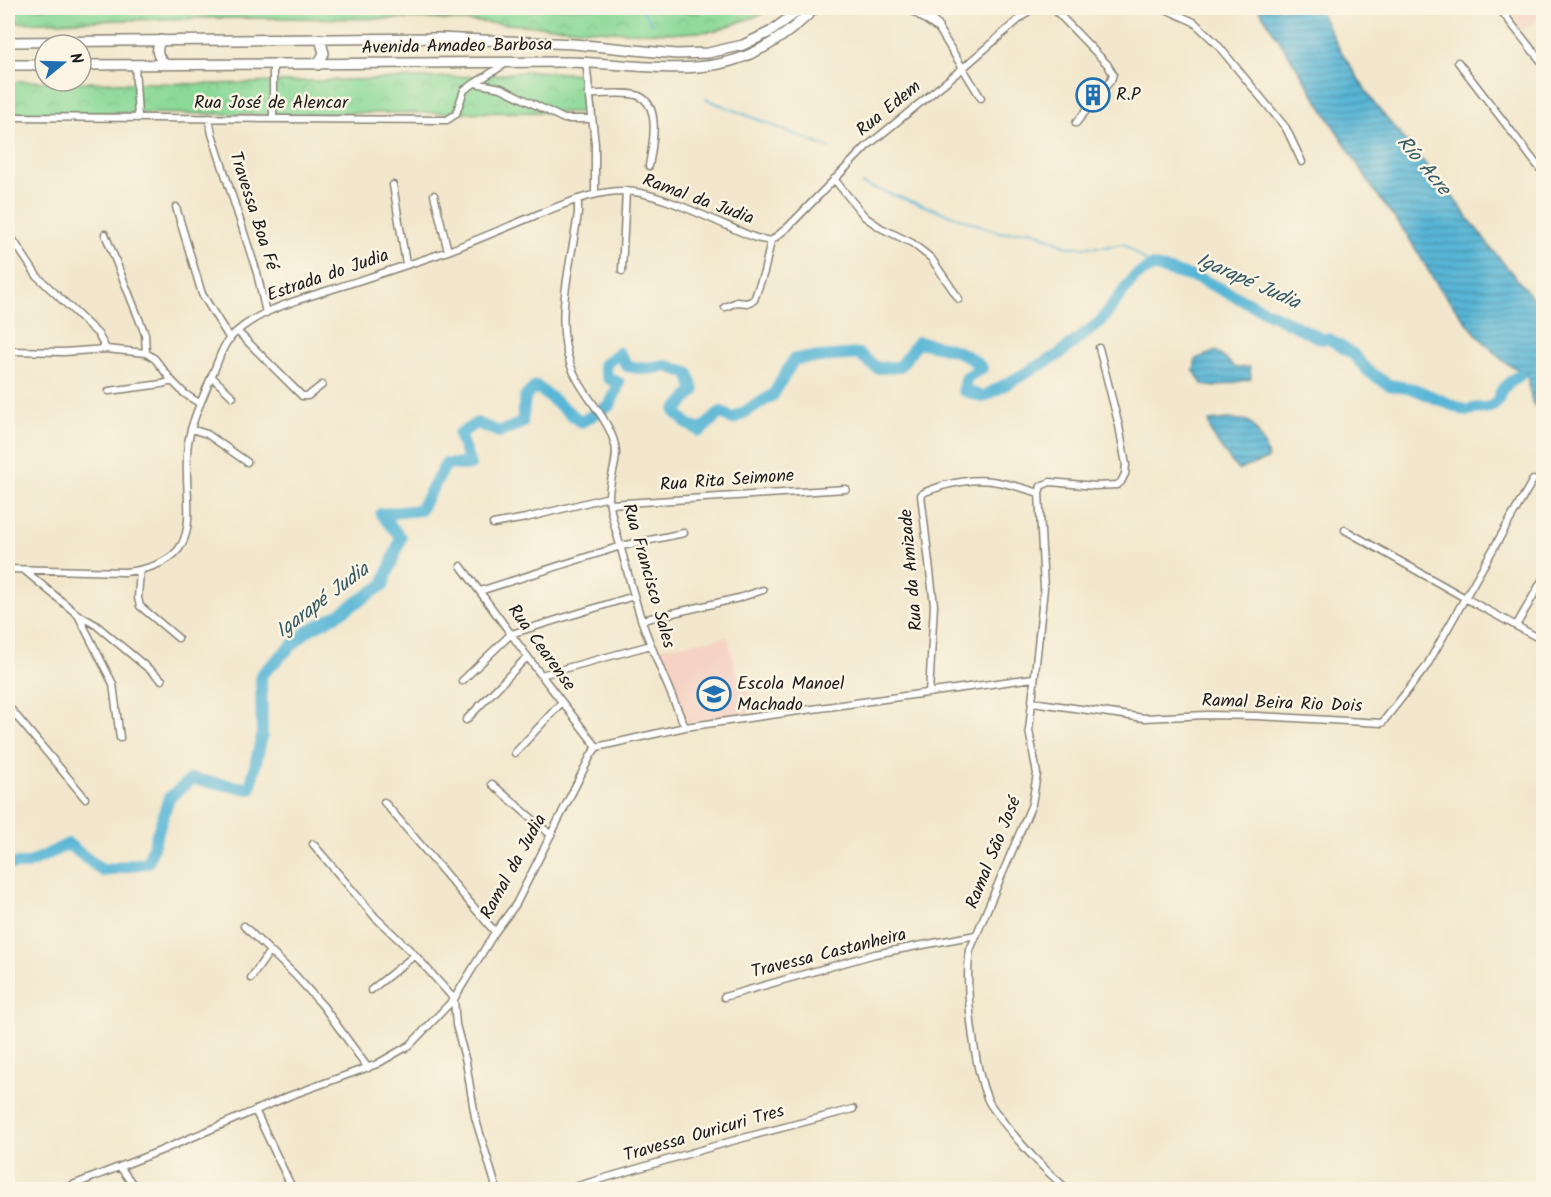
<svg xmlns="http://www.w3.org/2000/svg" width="1551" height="1197" font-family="Kalam,sans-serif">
<defs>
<pattern id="park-crowns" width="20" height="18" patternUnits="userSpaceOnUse" patternTransform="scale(1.5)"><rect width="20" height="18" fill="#8bd997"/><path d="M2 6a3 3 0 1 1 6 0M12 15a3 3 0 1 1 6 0" fill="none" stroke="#77ba82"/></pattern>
<pattern id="water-rules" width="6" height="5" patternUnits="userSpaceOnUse" patternTransform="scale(1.5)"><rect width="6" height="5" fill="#58b6d6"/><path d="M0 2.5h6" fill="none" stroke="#4893ad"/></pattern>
</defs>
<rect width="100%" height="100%" fill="#fcf5e5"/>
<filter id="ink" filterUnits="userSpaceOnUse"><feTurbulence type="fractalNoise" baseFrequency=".0167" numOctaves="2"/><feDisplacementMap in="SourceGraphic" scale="12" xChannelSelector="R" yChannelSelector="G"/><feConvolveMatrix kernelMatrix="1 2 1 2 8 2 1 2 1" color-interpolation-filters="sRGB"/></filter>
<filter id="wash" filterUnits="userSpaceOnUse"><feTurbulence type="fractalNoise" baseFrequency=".008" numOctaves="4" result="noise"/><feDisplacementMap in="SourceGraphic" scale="24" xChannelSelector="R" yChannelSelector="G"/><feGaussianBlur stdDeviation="1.35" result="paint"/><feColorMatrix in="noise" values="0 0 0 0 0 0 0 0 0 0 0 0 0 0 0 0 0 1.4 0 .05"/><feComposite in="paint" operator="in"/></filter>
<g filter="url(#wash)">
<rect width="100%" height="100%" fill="#f2e7cc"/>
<path fill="#f5d2c3" d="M1508,8H1543V14L1522,30Z
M728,637L737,675L750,676L756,712L686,723L660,648Z"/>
<path fill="url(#park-crowns)" stroke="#547a5a" stroke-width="1.5" d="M8,8H621L697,13L706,8H771L760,15L714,31L681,33L628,32L431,19L211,18L8,23Z
M529,71L582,74L587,112L365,113L288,115L126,113L8,114V81L212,84L485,76Z"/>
<path fill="url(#water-rules)" stroke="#3a6979" stroke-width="1.5" d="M1258,8H1318L1339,48L1373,102L1452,196L1490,247L1543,310V415L1532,402L1527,374L1504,362L1478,336L1439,288L1407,235L1371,186L1305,80Z
M1216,351L1236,368L1250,367L1251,379L1214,387L1202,384L1194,370L1196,359Z
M1228,419C1233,420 1242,419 1248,421C1256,425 1267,450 1268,459L1238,470C1230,459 1207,434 1209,421Z"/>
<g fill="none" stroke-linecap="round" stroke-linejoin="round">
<path stroke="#58b6d6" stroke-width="2" d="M640,8L652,23
M706,99L829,148
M862,184L1002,233L1031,230L1069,247H1104L1124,244L1152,266"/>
<path stroke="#58b6d6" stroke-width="12" d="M8,864H28L68,844L103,871L148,862L169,798L192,779L250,789L262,735L261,675L307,631L339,614L383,585L401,538L381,514L420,510L446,464L470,465L459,434L477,423L499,432L522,423L525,397L536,386L581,422L610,405L619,383L608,378L604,365L619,353L627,366L646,369L667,366L688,373L694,391L675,411L686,423L700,431L721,412L733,419L773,395L794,359L859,354L877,368L899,367L918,342C943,347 963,349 982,368L967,377L963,390L983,397L1058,355L1101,321L1134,277L1152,266L1200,279L1322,339H1329L1353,354L1369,372L1389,385L1414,389L1466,411C1475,406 1485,411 1494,405C1499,401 1499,396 1501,392C1504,385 1514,379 1520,375"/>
</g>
</g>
<g filter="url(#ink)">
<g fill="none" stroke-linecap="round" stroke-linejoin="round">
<defs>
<path id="street" d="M924,8L937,26L981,98
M1053,8L1107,64L1113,74L1111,80L1076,123
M1163,8L1194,22L1216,43L1286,128L1302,162
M1499,8L1544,65
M586,61L595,144V194
M1458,62L1544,174
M135,64L138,117
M475,83L501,88L564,119H592
M588,94C602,95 627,91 639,96C662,106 652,148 649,166
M8,117L447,120L456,114L464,90L505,64
M209,118L212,134L257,273L266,313
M273,118V65
M834,179L865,217L881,228L912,243L931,258L959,299
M393,185L406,264
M434,195L448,251
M578,199V213C572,261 553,318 571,366C581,394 608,416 615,445C619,462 608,481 609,499C611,518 618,537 623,556C629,578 635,600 642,622C655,657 670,692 685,727
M176,207L202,294L230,339
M8,232L37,276L98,334L106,349
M105,234L145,334L146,353
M771,241L788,227L866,147L963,68L1032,8
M622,271L626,191
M725,307L737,302L747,303L754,300L764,272L771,241
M238,332L302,396H308L322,385
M8,351L64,352L106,349L146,353L155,359L172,381L185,394L199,403
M212,377L233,397
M109,391L162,384L172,381
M191,429L207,434L247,462
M1039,493L1044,588L1029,730L1037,774L1032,804L970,950C964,984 974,1069 988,1100C992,1109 999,1115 1004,1123C1025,1149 1042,1168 1068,1190
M1039,493L1041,486L1050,482L1095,486L1117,485L1121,482L1125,474L1126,465L1119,426L1099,348
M610,504L846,489
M493,524L526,518L609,497
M1345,530L1465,598L1533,480
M461,566L541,675L597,747
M8,569L125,572C215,562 180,505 188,443C192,419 203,398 212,375C218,363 221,348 230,338C239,328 255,318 267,312C289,302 313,295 336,288C373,276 411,264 448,251C479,239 510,226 541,213C568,203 594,191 624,191C658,191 722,225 756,238L771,241
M24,570L77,614L96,625L162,680
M140,570L138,598L140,606L178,638
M480,591L621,546L684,533
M78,615L113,684L120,738
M642,620L739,598L763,590
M1516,626L1544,577
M541,675L651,645
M462,681L511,634L634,596
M929,693L934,605L921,495C926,490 935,489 942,486C983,475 1000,481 1039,493
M1032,702L1144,718L1207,715L1257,716L1382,723L1426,667L1465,598L1544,641
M8,706L85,798
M466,720L527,657
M515,753L562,702
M492,784L551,835
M384,802L495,932
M313,844L375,917L415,955L454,999L456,1025L466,1062L475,1117L497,1190
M244,926L295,975L323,1006L368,1068
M251,978L270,951
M371,990L415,955
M724,997L875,954L976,935
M255,1110L293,1190
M120,1167L137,1190
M60,1190L160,1151L289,1096L377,1064L410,1045L454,999L495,932L516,904L591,755L597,747L685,727L1033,678
M564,1190L732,1141L853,1109"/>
<path id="primary" d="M911,8L937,26
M161,40C155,51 157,56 165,64
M8,42L438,38L574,44L676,54L708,53L743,45L770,32L802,8
M8,65H45
M81,65C241,64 401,64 561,62C614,61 666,74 719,64C756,57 789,34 815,8
M318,65L324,53L320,39"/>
</defs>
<use href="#street" stroke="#878274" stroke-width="9"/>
<use href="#primary" stroke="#878274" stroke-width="12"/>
<use href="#street" stroke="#fff" stroke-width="6"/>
<use href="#primary" stroke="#fff" stroke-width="9"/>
</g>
</g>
<defs>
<symbol id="building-ring" viewBox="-11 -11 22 22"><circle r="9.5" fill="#fcf5e5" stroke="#1f6fb2" stroke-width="1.5"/><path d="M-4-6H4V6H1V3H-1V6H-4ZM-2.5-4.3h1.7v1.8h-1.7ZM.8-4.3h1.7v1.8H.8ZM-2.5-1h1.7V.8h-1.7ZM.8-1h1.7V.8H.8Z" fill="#1f6fb2"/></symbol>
<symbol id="school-ring" viewBox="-11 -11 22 22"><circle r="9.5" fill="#fcf5e5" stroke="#1f6fb2" stroke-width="1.5"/><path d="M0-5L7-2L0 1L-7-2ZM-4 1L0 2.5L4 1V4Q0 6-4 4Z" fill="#1f6fb2"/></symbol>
</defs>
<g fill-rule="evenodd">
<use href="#building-ring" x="1074" y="76" width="38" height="38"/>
<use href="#school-ring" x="695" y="675" width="38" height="38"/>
</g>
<g text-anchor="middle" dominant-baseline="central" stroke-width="5" stroke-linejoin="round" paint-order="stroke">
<g font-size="18" fill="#1c1c1c" stroke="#fcf5e5">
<text transform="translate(457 47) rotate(-1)">Avenida Amadeo Barbosa</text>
<text x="271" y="103">Rua José de Alencar</text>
<text transform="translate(889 109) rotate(-39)">Rua Edem</text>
<text transform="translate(698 200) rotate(20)">Ramal da Judia</text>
<text transform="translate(253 211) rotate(72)">Travessa Boa Fé</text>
<text transform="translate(328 276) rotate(-19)">Estrada do Judia</text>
<text transform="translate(727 481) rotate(-4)">Rua Rita Seimone</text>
<text transform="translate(912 570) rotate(-95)">Rua da Amizade</text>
<text transform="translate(648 576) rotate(74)">Rua Francisco Sales</text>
<text transform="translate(541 648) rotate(54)">Rua Cearense</text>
<text transform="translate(1282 704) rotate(2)">Ramal Beira Rio Dois</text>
<text transform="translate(994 853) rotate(-68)">Ramal São José</text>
<text transform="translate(514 867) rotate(-61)">Ramal da Judia</text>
<text transform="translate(829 954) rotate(-14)">Travessa Castanheira</text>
<text transform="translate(704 1134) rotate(-16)">Travessa Ouricuri Tres</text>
</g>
<g font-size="18" fill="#1c1c1c" stroke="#fcf5e5" text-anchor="start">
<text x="1116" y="95">R.P</text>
<text x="737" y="684">Escola Manoel<tspan x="737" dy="21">Machado</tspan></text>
</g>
<g font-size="20" font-style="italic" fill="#345a66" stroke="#fcf5e5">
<text transform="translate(1423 166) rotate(50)">Río Acre</text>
<text transform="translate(1248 282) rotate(24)">Igarapé Judia</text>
<text transform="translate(323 601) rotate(-37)">Igarapé Judia</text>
</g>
</g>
<rect width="1551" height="1197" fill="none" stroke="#fcf5e5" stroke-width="30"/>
<g transform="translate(63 63) rotate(71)"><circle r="28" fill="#fcf5e5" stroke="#a29e95" stroke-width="1.5"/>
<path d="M0-4.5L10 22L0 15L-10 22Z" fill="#1f6fb2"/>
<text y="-9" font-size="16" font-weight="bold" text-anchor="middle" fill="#1c1c1c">N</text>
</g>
</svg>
